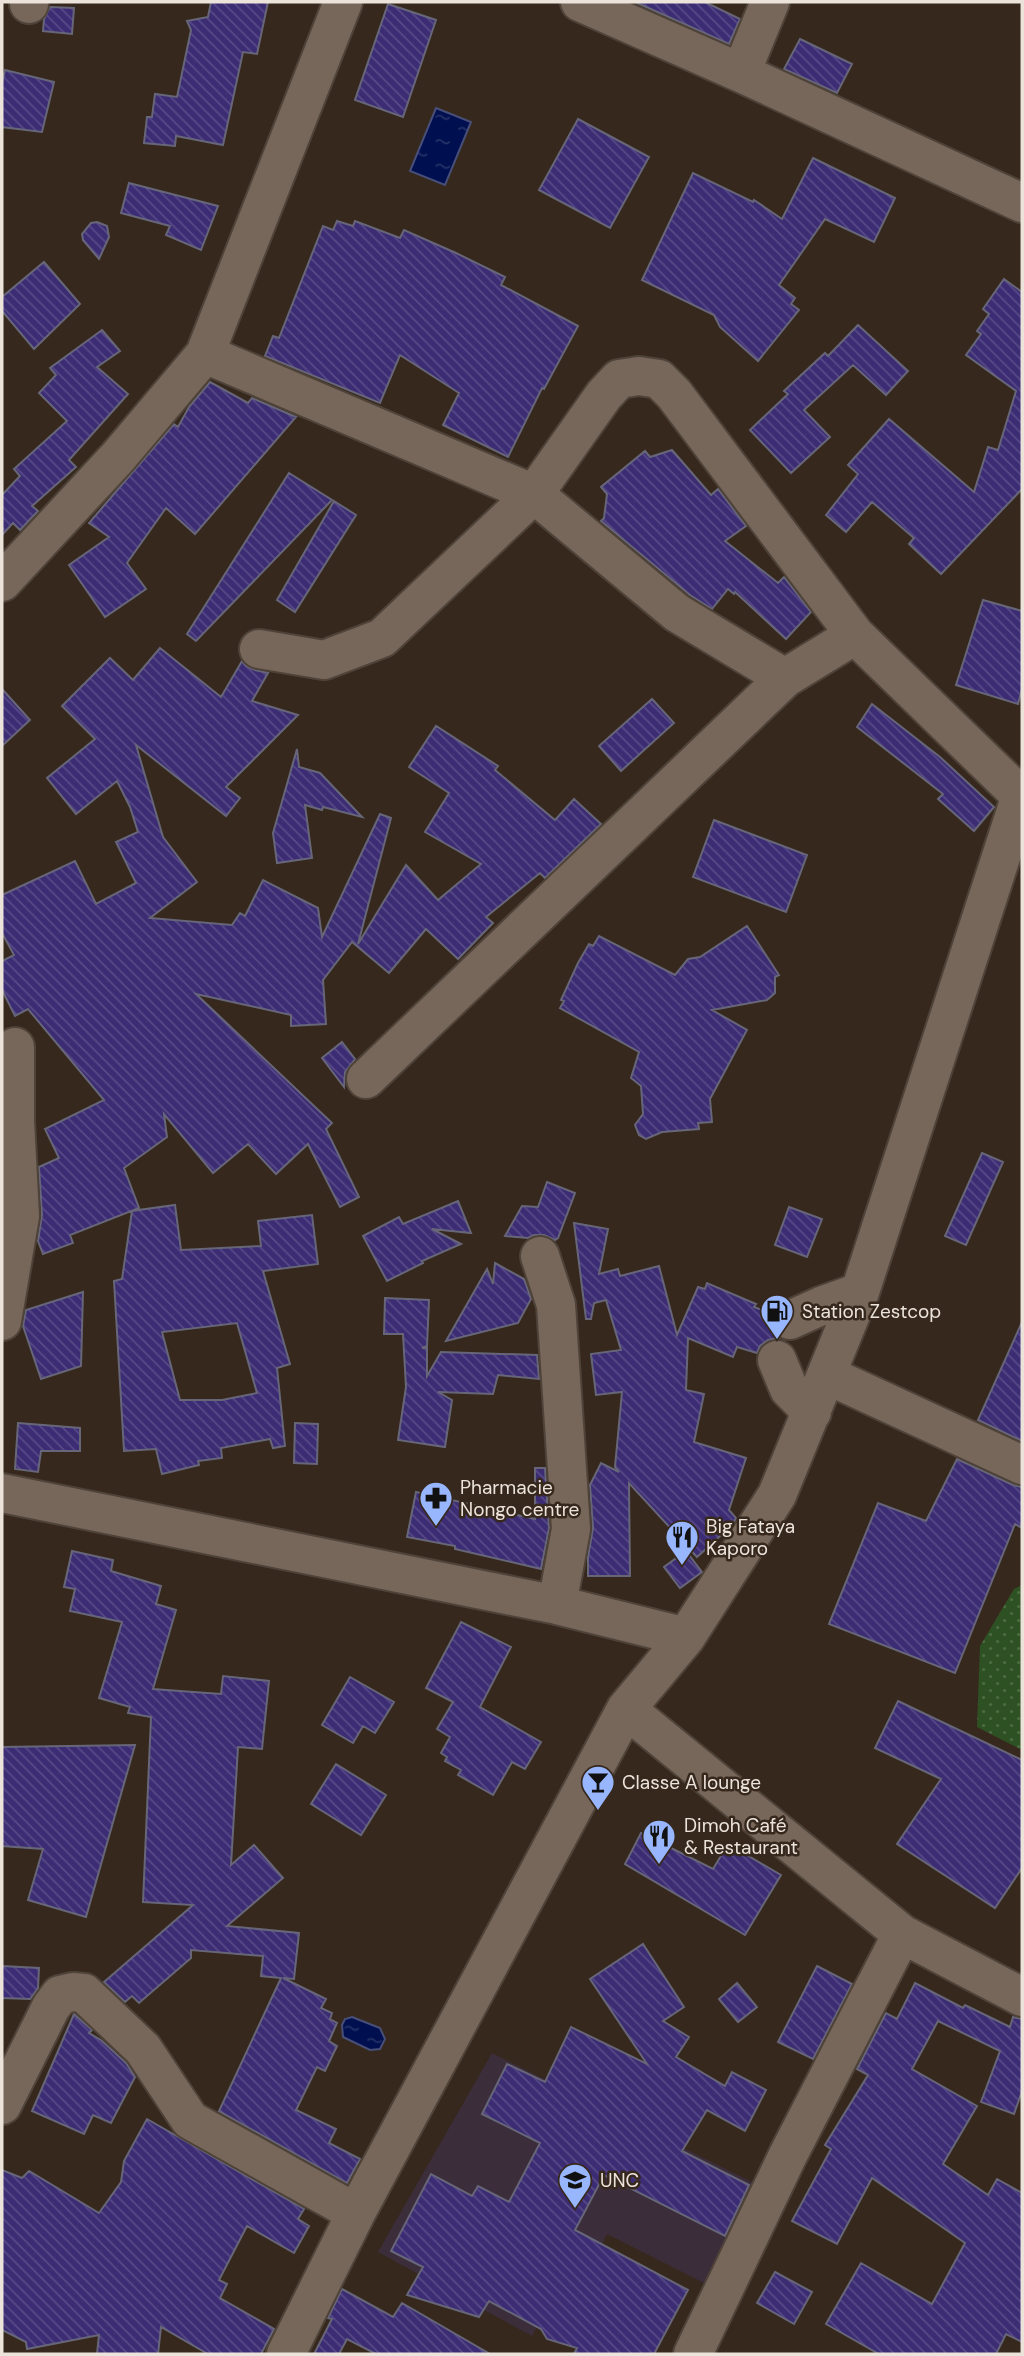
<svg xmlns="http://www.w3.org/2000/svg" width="1024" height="2356" font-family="'DM Sans',sans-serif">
<defs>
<pattern id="grass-dots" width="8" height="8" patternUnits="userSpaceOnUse" patternTransform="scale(1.75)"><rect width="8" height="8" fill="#2e5123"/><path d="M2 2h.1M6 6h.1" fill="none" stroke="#4c6a42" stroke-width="1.8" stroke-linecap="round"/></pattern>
<pattern id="water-ripples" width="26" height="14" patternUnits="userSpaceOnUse" patternTransform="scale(1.75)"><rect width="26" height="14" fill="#000f4f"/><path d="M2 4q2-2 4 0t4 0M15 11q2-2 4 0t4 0" fill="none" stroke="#253268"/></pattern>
<pattern id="building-back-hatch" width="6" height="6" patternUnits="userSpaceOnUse" patternTransform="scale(1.75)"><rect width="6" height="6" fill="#3b2c74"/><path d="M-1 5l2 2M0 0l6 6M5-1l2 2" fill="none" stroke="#584a87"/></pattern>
</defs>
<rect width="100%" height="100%" fill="#36281c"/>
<path fill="#3c2d3a" d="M492,2053L760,2186L710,2286L607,2234L579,2291L560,2282L532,2336L378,2252Z"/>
<path fill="url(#grass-dots)" d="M1022,1585V1750L977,1727L980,1646L1014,1589Z"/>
<path fill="url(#water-ripples)" stroke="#474f79" stroke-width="2" d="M436,108L471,122L445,185L410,171Z
M352,2017L380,2028L385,2039L380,2049L370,2050L343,2037L342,2025L345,2019Z"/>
<path fill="url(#building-back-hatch)" stroke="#676679" stroke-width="2" fill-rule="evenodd" d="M211,2H268L257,54L243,52L223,145L176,136L175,146L144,143L147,117H152L155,94L177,97L191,30L187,21L208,17Z
M635,2H705L740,19L729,44Z
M388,4L436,20L403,117L355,100Z
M50,7L74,8L72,34L43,31L44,19Z
M800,39L852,64L837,93L784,69Z
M5,70L54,82L42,132L2,127V83Z
M578,119L649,157L610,228L539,190Z
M813,158L895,198L874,242L825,219L779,285L795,298L791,304L799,310L758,361L720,327L714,315L642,280L693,173L753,202L754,200L782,219Z
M129,183L218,206L201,250L166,235L170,226L121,213Z
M337,221L353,226L355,221L400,238L404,230L456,253L505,277L501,285L578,326L544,389L542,388L508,457L443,425L459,393L400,355L380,403L265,356L273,336L279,338L323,226L333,230Z
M97,222L107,226L109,237L99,259L83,240L82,234L91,223Z
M44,262L80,304L34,349L2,311V297Z
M1004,279L1022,292V489L941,574L909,544L914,538L872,502L846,532L826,515L858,474L848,465L889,419L974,492L988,447L998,450L1016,391L966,355L981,334L977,331L989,314L983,309Z
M858,325L908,371L886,395L853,365L804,410L830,437L791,473L750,430L788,394L784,391L825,353L828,356Z
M102,330L120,351L97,367L128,394L69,460L76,467L32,506L38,511L20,530L13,523L2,535V495L20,476L14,469L67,421L39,393L56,375L50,368Z
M210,382L248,403L252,398L296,417L195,534L166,508L127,563L146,589L105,617L69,565L109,537L89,523L174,424L178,427L189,407Z
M672,450L711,495L718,489L746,526L725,541L778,583L784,577L811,612L786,639L735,592L734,594L728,589L712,609L690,595L601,521L604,518L607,494L601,487L645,451L650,457Z
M289,473L332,500L196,641L187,634Z
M334,501L356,515L295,612L277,600Z
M983,600L1022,611V689L1018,704L956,685Z
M160,648L221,697L242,661L246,666L255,670L268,673L252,701L298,715L226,787L240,798L226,816L136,745L163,837L197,882L150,918L232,925L240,913L245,916L263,880L318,908L322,937L380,814L391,818L358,944L406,865L438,900L481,864L425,832L449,793L409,767L436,726L498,766L495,770L555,820L574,799L601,824L545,878L540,873L486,917L493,923L458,959L426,929L389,973L352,942L323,980L326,1024L291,1026V1015L196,994L332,1123L326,1129L359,1197L340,1207L308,1144L276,1174L248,1144L213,1173L164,1114L167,1137L124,1168L139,1208L70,1235L73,1243L43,1254L38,1241L42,1215L39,1167L59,1158L45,1129L104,1100L28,1009L15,1016L2,990V961L14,955L2,933V895L75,861L96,904L136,883L116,842L138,832L130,807L117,781L76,814L47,778L95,739L62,706L110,658L133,680Z
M2,689L30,720L2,746Z
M652,699L674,723L621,771L599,746Z
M872,704L940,757L994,807L974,831L938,799L943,794L857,727Z
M297,749L299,767L320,773L362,817L323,807L322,810L305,805L312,858L277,863L273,833Z
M714,820L807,855L786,912L693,877Z
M747,926L779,975L775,977V993L767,1000L712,1010L747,1030L710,1099L712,1122L698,1123L699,1129L662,1132L646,1139L639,1135L635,1125L643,1114L641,1086L631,1078L639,1052L560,1008L564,1001L561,1000L578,963L589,944L593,946L599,936L675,975L688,959L700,957Z
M342,1042L355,1059L345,1072L344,1087L322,1058Z
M982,1153L1003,1162L966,1245L945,1236Z
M547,1182L575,1193L558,1238L555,1240L544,1235H534L528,1238L505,1236L522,1206L538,1207Z
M458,1201L471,1233L432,1229L461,1244L422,1261L423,1263L387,1281L363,1236L399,1217L403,1224Z
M175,1205L181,1250L261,1246L258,1221L312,1215L318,1264L263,1271L290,1364L277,1368L285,1446L273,1448L270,1439L221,1448L222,1458L198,1461L199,1465L162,1474L156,1449L124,1451L114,1281L122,1279L132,1211ZM237,1323L257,1393L222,1400H180L162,1332Z
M789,1207L822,1219L807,1257L775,1245Z
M574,1223L608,1229L599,1274L618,1269L620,1276L659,1266L677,1335L698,1287L705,1289L707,1283L756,1304L754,1307L770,1313V1328L779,1338L768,1340L760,1346L757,1353L737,1347L733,1357L688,1338L686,1390L704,1394L694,1442L746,1458L729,1510L736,1518L732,1525L697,1557L629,1483L630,1576H588V1557L593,1528L590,1485L601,1463L619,1472L615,1467L622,1392L596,1395L591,1354L621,1350L606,1300L594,1303L591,1319H586Z
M495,1263L524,1279L531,1299L518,1323L446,1341L487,1269L493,1284Z
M83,1292L81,1366L41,1379L23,1326L26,1310Z
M385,1298L429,1300L427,1346L422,1348H427V1376L441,1352L537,1355L539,1379L498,1375L493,1394L438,1392L452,1400L445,1447L398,1440L406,1387L403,1334H384Z
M1022,1322V1441L978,1420Z
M18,1423L80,1428V1451H41L38,1472L15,1469Z
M295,1423L318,1424L317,1464L294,1463Z
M957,1459L1013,1485L1022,1487V1528L1015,1524L955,1673L829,1624L878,1503L926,1521Z
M535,1468H545L549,1528L541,1569L455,1549V1546L407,1537L416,1492L535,1519Z
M72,1551L113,1560L111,1571L161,1586L156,1604L176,1610L153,1689L221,1694L223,1676L269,1681L262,1749L238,1747L231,1865L254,1845L283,1878L227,1926L299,1933L294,1979L283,1978L326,1999L321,2008L332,2013L330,2019L337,2023L329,2041L337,2046L325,2071L317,2067L296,2110L336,2129L329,2143L360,2159L347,2183L219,2111L281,1978L261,1976L263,1956L191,1950V1958L139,2003L132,1996L125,2002L104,1982L193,1905L143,1902L151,1717L128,1713L130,1707L99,1698L122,1622L70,1611L75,1589L64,1587Z
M686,1551L702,1572L680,1588L664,1567Z
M461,1622L511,1647L480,1707L541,1742L525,1769L512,1762L493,1795L458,1775L461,1770L445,1761L447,1757L441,1753L450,1737L437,1729L453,1702L426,1688Z
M350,1677L394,1702L375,1733L363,1726L353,1743L322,1725Z
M898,1701L1022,1760V1868L995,1908L897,1844L941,1779L875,1748Z
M135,1745L86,1917L28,1900L43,1849L2,1846V1747Z
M336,1764L386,1795L361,1835L311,1804Z
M641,1833L713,1869L728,1844L781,1875L745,1935L625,1864Z
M643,1944L684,2007L663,2021L689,2037L676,2057L725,2086L732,2072L766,2090L745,2131L707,2110L682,2151L749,2185L725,2236L604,2175L575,2230L688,2290L654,2354H574L577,2348L547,2339L541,2329L489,2301L479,2317L407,2295L423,2267L391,2251L431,2174L472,2196L478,2186L509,2202L540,2143L482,2114L507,2064L545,2082L571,2027L647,2064L590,1979Z
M2,1966L39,1968L38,1988L30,1999L2,1998Z
M817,1966L852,1984L813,2059L778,2042Z
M737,1983L757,2007L738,2022L719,1999Z
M915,1983L963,2008L965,2005L1010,2027L1013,2017L1022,2019V2091L1014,2114L981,2102L1000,2051L938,2021L912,2069L977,2106L943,2164L988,2195L997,2179L1022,2193V2342L1006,2334L996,2354H879L826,2324L861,2263L932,2304L965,2243L872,2178L837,2244L792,2221L831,2149L825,2145L868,2075L857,2069L886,2013L897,2019Z
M74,2014L92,2030L89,2033L101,2040L126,2063L135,2077L111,2123L93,2115L84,2134L32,2111Z
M147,2119L304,2209L298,2219L309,2226L294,2253L247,2226L219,2280L227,2284L220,2298L274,2329L261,2354H208L161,2327L158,2354H97L99,2335L27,2349L26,2342L2,2330V2170L22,2178L29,2171L99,2213L121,2182L124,2161Z
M775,2272L812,2292L794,2324L757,2303Z
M342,2289L393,2317L402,2303L490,2354H376L347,2339L339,2354H314L332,2319L328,2318Z"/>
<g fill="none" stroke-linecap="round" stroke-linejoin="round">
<defs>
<path id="minor" d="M580,2L741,73L1022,203
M29,4V2
M741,73L770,2
M205,354L534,494L677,613L785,678L855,635
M2,582L118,457L205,354L343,2
M259,649L324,660L382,638L534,494L604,395L619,379L639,376L659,379L674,394L855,635L1021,796
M366,1079L785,678
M540,1256L556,1305L571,1529L557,1605
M790,1320L821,1306L860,1292
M2,1321L20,1216L15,1121V1047
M777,1360L789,1389L812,1412
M827,1375L1022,1465
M2,1493L557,1605L686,1637
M626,1709L902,1934L1022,1997
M2,2105L51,2007L60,1995L73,1992L84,1993L143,2049L190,2120L356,2213
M286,2354L356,2213L626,1709L686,1637L777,1495L860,1292L1022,792
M693,2354L788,2155L902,1934"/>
</defs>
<use href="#minor" stroke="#4f4339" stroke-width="42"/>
<use href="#minor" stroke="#77675a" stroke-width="38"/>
</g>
<defs>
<symbol id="fuel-pin" viewBox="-11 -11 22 30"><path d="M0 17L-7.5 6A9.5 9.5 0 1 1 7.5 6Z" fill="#98b6fd" stroke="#36281c"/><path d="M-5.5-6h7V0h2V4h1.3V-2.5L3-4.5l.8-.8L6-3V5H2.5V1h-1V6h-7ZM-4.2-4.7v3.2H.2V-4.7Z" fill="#111"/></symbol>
<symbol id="pharmacy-pin" viewBox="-11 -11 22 30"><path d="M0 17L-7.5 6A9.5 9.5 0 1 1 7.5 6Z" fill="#98b6fd" stroke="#36281c"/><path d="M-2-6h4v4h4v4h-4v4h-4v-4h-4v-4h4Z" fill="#111"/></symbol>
<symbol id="restaurant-pin" viewBox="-11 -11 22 30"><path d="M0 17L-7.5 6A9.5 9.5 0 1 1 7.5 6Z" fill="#98b6fd" stroke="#36281c"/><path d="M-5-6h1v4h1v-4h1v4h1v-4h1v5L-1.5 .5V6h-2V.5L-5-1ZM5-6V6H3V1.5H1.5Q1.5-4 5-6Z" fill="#111"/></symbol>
<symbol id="bar-pin" viewBox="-11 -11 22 30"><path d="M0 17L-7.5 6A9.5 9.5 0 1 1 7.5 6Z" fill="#98b6fd" stroke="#36281c"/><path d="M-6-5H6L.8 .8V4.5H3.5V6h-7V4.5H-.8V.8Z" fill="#111"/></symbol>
<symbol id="university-pin" viewBox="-11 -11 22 30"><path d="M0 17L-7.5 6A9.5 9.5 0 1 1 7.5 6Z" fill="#98b6fd" stroke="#36281c"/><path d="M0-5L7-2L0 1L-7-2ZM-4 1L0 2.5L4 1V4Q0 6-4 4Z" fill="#111"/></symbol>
</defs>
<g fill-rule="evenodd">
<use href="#fuel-pin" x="758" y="1292" width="38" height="52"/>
<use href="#pharmacy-pin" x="417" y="1479" width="38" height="52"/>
<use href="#restaurant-pin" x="663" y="1518" width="38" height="52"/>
<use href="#bar-pin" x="579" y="1763" width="38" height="52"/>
<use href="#restaurant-pin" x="640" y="1817" width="38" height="52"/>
<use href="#university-pin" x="556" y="2161" width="38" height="52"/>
</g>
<g text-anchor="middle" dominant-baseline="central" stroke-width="5" stroke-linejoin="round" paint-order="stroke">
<g font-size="19" fill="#ece3db" stroke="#36281c" text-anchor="start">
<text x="802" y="1311">Station Zestcop</text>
<text x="460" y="1487">Pharmacie<tspan x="460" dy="22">Nongo centre</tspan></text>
<text x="706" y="1526">Big Fataya<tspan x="706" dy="22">Kaporo</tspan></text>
<text x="622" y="1782">Classe A lounge</text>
<text x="684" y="1825">Dimoh Café<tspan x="684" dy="22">&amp; Restaurant</tspan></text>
<text x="600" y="2180">UNC</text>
</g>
</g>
<rect width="1024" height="2356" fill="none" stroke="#ece3db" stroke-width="7"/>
</svg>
